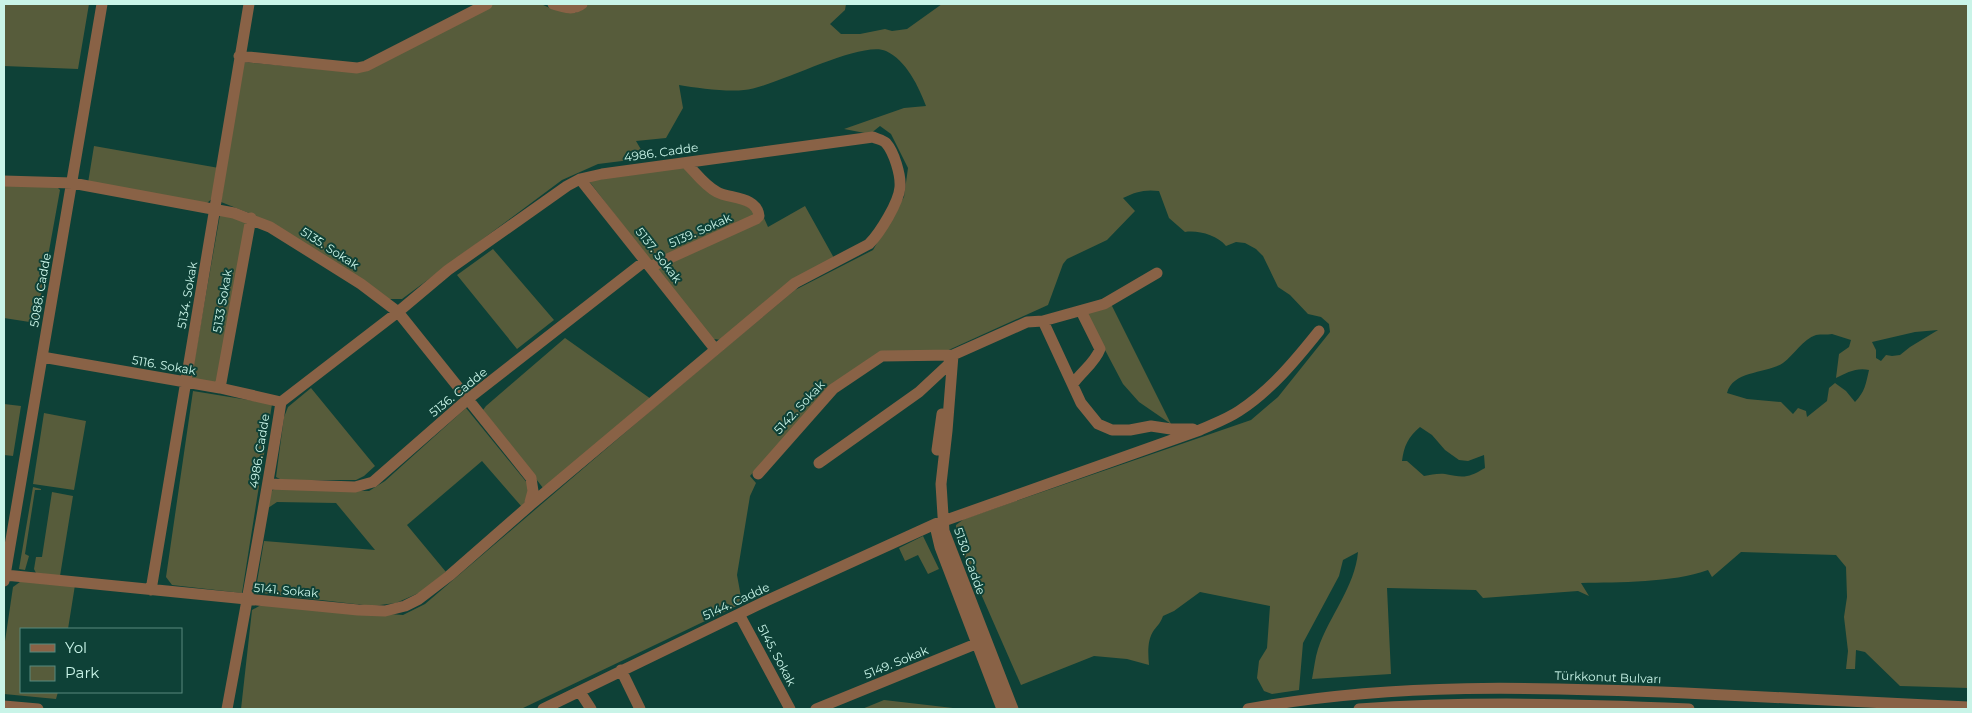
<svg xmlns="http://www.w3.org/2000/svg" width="1972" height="713" font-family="Montserrat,sans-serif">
<rect width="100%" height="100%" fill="#0e4137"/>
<path fill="#575c3b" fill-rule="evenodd" d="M4,4H89L78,69L4,66Z
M493,4H541L550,8L575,13L585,8L587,4H846L845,10L830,24L841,34H860L885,29L892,31L907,29L942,4H1968V688L1900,686L1865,652L1856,650L1855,669H1846L1848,651L1844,617L1847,597L1846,567L1836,555L1741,552L1712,577L1708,570C1672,583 1619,582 1581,583L1589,596L1578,591L1483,598L1476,590L1387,588L1391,674L1312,679C1314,669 1315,658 1318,649C1329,616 1355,587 1358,552L1343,560L1339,576L1303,643L1299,690L1272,694L1264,691L1257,678L1259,661L1267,648L1270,606L1200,592L1174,611L1163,616C1161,622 1158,625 1154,630C1147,640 1148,653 1149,665L1127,659L1094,656L1021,685L956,537V525L964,519L1251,420L1278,397L1330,332L1329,324L1321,317L1308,314L1290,295L1278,287L1263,256L1256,249L1245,243L1236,242L1226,246C1217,235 1198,230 1185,232L1169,218L1159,191C1145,189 1135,192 1123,198L1135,211L1107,240L1067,259L1063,264L1048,305L942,353H879L830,387L750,476L756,483L750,496L737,575L741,597L747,601L521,709H241L252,610L261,605L403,615L425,604L655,407L795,290L873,250L904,197L908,168L891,134L880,126L870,134L844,129L904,108L926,106C919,87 906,60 886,51C860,40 776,87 744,90C726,92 697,88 679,85L683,108L666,138L636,141L646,158L598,164L562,180L402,299H388L254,215L221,202L242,62L352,72L367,70ZM1938,330L1910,347L1900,355L1892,356L1886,355L1881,361L1876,358V350L1872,342L1915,332ZM1832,334L1851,340L1849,347L1839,354L1836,378C1846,373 1857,367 1869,370C1866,383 1865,392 1855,402L1846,391L1835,383L1829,388L1827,401L1807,417L1806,411L1798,408L1793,414L1781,402L1747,399L1727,393C1733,370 1767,374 1783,363C1794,355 1803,339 1816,335C1821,334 1827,335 1832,334ZM1420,427L1432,435L1445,450L1459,460L1468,461L1484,455L1485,468C1468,478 1464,478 1445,474C1438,473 1431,475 1424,476L1407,461H1402C1404,446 1408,437 1420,427Z
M94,146L219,168L214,197L207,203L88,183Z
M684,166L754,211L753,217L651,262L589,181Z
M4,185L56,186L60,190L36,323L4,318Z
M805,206L834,258L722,340L713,339L657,269L764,218L768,227Z
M220,215L247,220L218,384L191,379Z
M493,249L554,320L517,349L457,275Z
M1111,304L1171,424L1139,402L1123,384L1086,314Z
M565,338L651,399L543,488L483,410L486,406Z
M311,388L375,466L364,476L356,480H282L276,477L284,417L288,407Z
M193,391L272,404L242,593L172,585L166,577Z
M4,404L21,406L13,456L4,455Z
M466,408L528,484V495L522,507L482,461L407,525L446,572L421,592L396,603L372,606L261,593L256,588L264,541L375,550L336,503L277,502L268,508L271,491L275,489L369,491L385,481Z
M44,413L86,421L74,490L33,484Z
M33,487L41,489V490H35L25,554L29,556L25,570L19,569Z
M52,492L73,496L60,576L36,573L34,569L36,557H42Z
M923,536L939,569L928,574L918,555L905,561L899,548Z
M24,579L75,585L68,629H21V692H58L56,699L4,694V648L13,587Z
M884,700L953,708L954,709H862Z"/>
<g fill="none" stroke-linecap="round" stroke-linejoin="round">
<path stroke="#896246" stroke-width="11" d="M553,4C563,7 573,11 582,4
M239,56L357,68L366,66L487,4
M580,179L715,349
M4,181L72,183L234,213L270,227L361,284L398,312L531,478L533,491L529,506
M650,267L756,219L759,216C757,196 729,199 717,192C705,186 695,172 686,163
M1043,321L1081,403L1098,424L1112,430H1130L1151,426L1171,429H1193
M42,357L220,388L281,402
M1073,384C1081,372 1095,363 1100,349L1081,311
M220,388L251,218
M937,450L942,414
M819,463L919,392L948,365L953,355L1027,322L1043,321L1104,304L1157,273
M758,474L833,389L882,356L953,355L947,431L941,484L944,531L1013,709
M268,484L355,487L373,482L468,399L645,261
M936,530L940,547L1002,709
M5,575L358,610L385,611L405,606L419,599L449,576L529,506L795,283L869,244C880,233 899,202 900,187C901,175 894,152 886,143C883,140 877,139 873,137L602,174L580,179L567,186L448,270L398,312L281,402C265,505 246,607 227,709
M4,581L102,4
M151,590L249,4
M739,614L790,709
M621,670L640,709
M580,692L591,709
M4,706L38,709
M543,709L766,601L935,524L1200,430C1213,424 1227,419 1239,411C1271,390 1295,361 1319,331
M816,709L983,641
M1248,709C1391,682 1540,687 1685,693C1779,698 1874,702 1968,707
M1359,709C1469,701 1580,704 1689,709"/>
</g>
<g text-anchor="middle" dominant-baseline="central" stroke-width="4" stroke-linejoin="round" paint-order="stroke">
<g font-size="12" fill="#c9f4e8" stroke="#0e4137">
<text transform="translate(661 152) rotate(-8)">4986. Cadde</text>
<text transform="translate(700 230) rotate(-24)">5139. Sokak</text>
<text transform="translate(330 248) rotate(33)">5135. Sokak</text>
<text transform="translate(659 255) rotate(52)">5137. Sokak</text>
<text transform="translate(40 290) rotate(-80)">5088. Cadde</text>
<text transform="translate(187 295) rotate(-80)">5134. Sokak</text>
<text transform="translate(222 301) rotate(-80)">5133 Sokak</text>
<text transform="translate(164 365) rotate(10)">5116. Sokak</text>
<text transform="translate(458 392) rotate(-39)">5136. Cadde</text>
<text transform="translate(799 407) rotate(-47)">5142. Sokak</text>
<text transform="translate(259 451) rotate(-81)">4986. Cadde</text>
<text transform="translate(970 561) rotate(70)">5130. Cadde</text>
<text transform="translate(286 590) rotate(5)">5141. Sokak</text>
<text transform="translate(736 601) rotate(-25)">5144. Cadde</text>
<text transform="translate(777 655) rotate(62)">5145. Sokak</text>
<text transform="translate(896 662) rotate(-22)">5149. Sokak</text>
<text transform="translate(1608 677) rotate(2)">Türkkonut Bulvarı</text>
</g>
</g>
<rect width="1972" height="713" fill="none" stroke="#c9f4e8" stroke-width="10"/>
<rect x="20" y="628" width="162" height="65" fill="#0e4137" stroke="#59897e"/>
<rect x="30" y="644" width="25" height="8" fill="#896246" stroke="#59897e"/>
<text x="65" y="653" font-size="15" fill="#c9f4e8">Yol</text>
<rect x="30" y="666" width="25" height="15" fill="#575c3b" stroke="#59897e"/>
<text x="65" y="678" font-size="15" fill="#c9f4e8">Park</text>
</svg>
